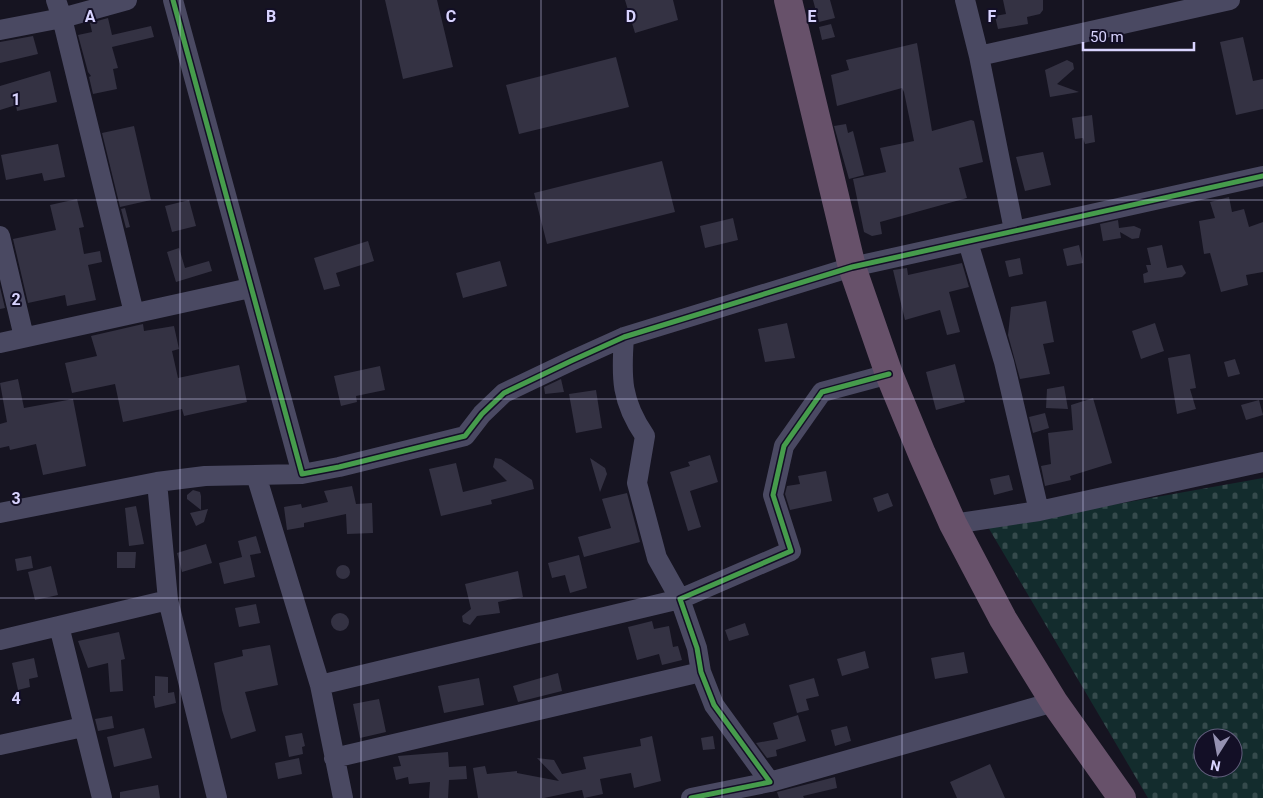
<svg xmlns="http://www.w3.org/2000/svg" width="1263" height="798" font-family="Roboto,sans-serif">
<defs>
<pattern id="cemetery-stones" width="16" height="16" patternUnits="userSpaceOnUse" patternTransform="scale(1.25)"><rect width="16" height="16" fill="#132c2d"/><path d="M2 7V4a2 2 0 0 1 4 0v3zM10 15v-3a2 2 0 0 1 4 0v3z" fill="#354a4c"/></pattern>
</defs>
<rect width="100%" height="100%" fill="#161421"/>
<path fill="url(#cemetery-stones)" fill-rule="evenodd" d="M1263,478V798H1148L988,527ZM1203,738H1233V768H1203Z"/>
<path fill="#343243" d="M385,0H437L453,67L403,79Z
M625,0H673L678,20L635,33Z
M813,0H830L835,18L819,22Z
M1003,0H1043V10L1040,14L1027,17L1028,24L998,29L995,16L1006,14Z
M108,18L112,35L151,26L154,37L112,47L118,68L113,69L117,89L93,94L89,77L91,76L88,72L78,35L92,32L90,23Z
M831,24L835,37L822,40L819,27Z
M33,36L38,54L0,63V42Z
M1243,37L1253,81L1263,79V109L1236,115L1220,42Z
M917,43L932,131L971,120L974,121L983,162L959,168L967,198L880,222L882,234L872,236L864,232L853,179L886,172L880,148L914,141L904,92L902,88L837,106L831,75L849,70L846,60Z
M616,57L629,107L519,134L506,85Z
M1067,60L1073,63L1074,69L1057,84L1079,92L1050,97L1045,70Z
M50,71L57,102L17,111L16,105L0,110V86Z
M1092,115L1095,142L1085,144L1083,138L1075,139L1072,118Z
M846,124L848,133L853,131L864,175L849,179L834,126Z
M134,126L151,200L120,207L102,133Z
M58,144L65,177L44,181L42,173L6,180L1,155Z
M1043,152L1051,185L1025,191L1016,157Z
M662,161L675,212L547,244L534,193Z
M1229,197L1232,212L1244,209L1249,227L1263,222V272L1246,275L1248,285L1221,292L1210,253L1204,254L1199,221L1215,218L1210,202Z
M77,199L84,227L79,228L84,254L100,251L102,262L88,265L96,300L67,306L65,295L28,303L13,239L56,230L50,205Z
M189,200L196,226L172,232L165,206Z
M125,208L130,227L126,228L121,209Z
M733,218L738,240L705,248L700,226Z
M1118,220L1119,228L1134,226L1141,229L1139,238L1132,239L1120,232L1121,238L1103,241L1100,224Z
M368,241L374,261L336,273L340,286L324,290L314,258Z
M1079,245L1083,263L1067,266L1063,249Z
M1162,245L1167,268L1182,265L1186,273L1182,277L1144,283L1143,274L1148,272L1146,265H1151L1147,248Z
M179,248L185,268L209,261L212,271L176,282L167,252Z
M1020,258L1023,274L1009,277L1005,261Z
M500,261L507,286L463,298L456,273Z
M962,263L969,287L949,292L960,332L947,335L940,310L905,320L893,270L907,268L908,275Z
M0,287L5,308L0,309Z
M1046,301L1054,342L1043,344L1050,374L1020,379L1008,335L1011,307Z
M787,323L795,358L765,362L758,329Z
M1155,323L1164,351L1141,359L1132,331Z
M143,324L144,331L174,326L179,349L172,351L178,378L239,365L247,402L184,416L182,409L123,422L115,384L72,393L65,363L97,356L91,336Z
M1190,354L1196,388L1190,389L1196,409L1177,414L1168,358Z
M1235,359L1240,374L1228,377L1224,362Z
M955,364L965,402L936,410L926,372Z
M380,366L385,390L356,396L357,402L341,406L334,376Z
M18,379L24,408L73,399L86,466L43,475L36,444L10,450L9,446L0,448V424L7,422L0,383Z
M561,379L564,392L545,394L544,387Z
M1064,386L1068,409L1046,408L1047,389Z
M596,390L602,428L576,433L569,394Z
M1093,398L1112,463L1070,476L1071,480L1045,486L1041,466L1051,464L1048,433L1073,430L1071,405Z
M1259,400L1263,415L1246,420L1241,405Z
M1045,413L1049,428L1033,433L1029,417Z
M710,455L718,482L690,491L701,527L688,531L670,472L690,466L688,462Z
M495,458L501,459L532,480L534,489L491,500L492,504L441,516L429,469L456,463L463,492L507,481L493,467Z
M590,458L605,468L607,474L600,492Z
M826,471L832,501L790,510L785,494L787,486L800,484L798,476Z
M1009,475L1013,490L994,495L990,479Z
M352,486L356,504L372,503L373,533L347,534L346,514L304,523V527L287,530L284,507L301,504L302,508L328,502L324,491Z
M193,490L200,492L201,496V510L187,499V495Z
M627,493L640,542L584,557L578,537L611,528L602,499Z
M888,493L893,506L878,512L873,498Z
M136,506L144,544L129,546L125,508Z
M208,509L204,522L196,526L190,513Z
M256,536L261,553L250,555L255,577L224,584L219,563L242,557L238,541Z
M206,544L212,563L182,572L177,553Z
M117,552H136L135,568H117Z
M579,555L587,588L570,593L565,575L552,578L548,563Z
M31,556L33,568L17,571L15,559Z
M336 572a7 7 0 1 1 14 0a7 7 0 1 1-14 0Z
M51,566L58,595L35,600L28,572Z
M518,571L523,597L498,602L500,613L477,616L470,625L463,622L462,616L471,609L465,584Z
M256,604L260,623L239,627L235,608Z
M331 622a9 9 0 1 1 18 0a9 9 0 1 1-18 0Z
M652,621L654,629L669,626L673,647L678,646L682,660L662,665L659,654L637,660L628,627Z
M745,623L749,635L729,641L725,630Z
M119,632L125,659L121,660L123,691L110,692L108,663L88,668L78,641Z
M270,645L278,685L245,692L256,731L231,739L222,710L214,663L243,656L242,650Z
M865,651L869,668L842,676L837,659Z
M964,652L968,673L935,679L931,658Z
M34,658L38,677L29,679L30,687L18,690L12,663Z
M558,673L562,691L518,702L513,686Z
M155,676L168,677V693L174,692L176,703L155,708L153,696H155Z
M479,678L484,705L444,713L438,686Z
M814,678L819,696L806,699L809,710L797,713L789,685Z
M379,699L386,732L360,738L353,704Z
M798,715L806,741L776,750L777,756L767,758L756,743L778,739L773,723Z
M112,716L114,728L98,731L95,719Z
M847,726L851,741L835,746L831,730Z
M144,728L152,758L114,767L107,737Z
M302,733L305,746L302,747L303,754L289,757L285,736Z
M652,736L661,781L634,788L631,773L600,779L603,794L584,798L582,790L544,798H478L473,768L485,766L487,774L517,771V773L559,781L537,758L554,760L562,774L586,769L583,757L641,746L640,739Z
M713,736L715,749L703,750L701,738Z
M448,752L449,767L466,766L467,779L449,780L448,798H429L430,782L409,784L408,777L396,780L393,767L401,766L398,756Z
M299,758L302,774L278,779L275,763Z
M990,764L1005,798H957L950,782Z
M835,777L837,788L803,796L804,798H779L777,792Z
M158,785L160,798H120V792Z"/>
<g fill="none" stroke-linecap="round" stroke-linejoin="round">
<path stroke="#4a4962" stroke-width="20" d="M56,0L62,18L134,313
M173,0L302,474L339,467L465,436L482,414L504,393L571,361L624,337L852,267L1263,176
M965,0L979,56L1014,230
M0,30L62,18L127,0
M979,56L1230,0
M0,236L24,337
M968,242L1004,362L1039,511
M0,343L250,288
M256,475L320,685L343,798
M157,482L168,600L217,798
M0,513L157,482L205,476L302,474
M953,524L1039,511L1263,462
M0,640L59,626
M320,685L680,599L657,558L637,483L645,436C621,401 621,378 624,337
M0,745L83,727
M334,758L701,672
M770,782L1054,702
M102,798L59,626L168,600
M691,798L770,782L714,705L701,672L697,648L680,599L791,551L773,495L784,446L822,392L889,374"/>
<path stroke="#67516a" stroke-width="28" d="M788,0L852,267L889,374L922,454L953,524L1003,619L1054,702L1122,798"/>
<defs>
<path id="cycleway" d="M173,0L302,474L339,467L465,436L482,414L504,393L571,361L624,337L852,267L1263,176
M691,798L770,782L714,705L701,672L697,648L680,599L791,551L773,495L784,446L822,392L889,374"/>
</defs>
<use href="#cycleway" stroke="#130f26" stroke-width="8"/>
<use href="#cycleway" stroke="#469c4c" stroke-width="5"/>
</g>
<path fill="none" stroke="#d9d4ff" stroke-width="1" stroke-opacity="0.55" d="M180,0V798M361,0V798M541,0V798M722,0V798M902,0V798M1083,0V798M0,200H1263M0,399H1263M0,598H1263"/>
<g font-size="16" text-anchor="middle" font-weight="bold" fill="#d9d4ff" stroke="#130f26" stroke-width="4" stroke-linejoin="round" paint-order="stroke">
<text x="90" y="22">A</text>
<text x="271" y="22">B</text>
<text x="451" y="22">C</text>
<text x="631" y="22">D</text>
<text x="812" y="22">E</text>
<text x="992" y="22">F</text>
<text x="16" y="105">1</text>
<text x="16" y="305">2</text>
<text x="16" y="504">3</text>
<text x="16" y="704">4</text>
</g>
<g transform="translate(1218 753) rotate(191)"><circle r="24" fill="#130f26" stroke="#625e7d"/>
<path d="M0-4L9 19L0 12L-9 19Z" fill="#9591b1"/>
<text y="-8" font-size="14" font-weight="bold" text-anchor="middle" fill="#d9d4ff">N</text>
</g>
<path d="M1083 42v8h111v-8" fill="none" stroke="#d9d4ff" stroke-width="2.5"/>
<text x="1090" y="42" font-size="15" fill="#d9d4ff" stroke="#130f26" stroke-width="4" paint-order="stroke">50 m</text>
</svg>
